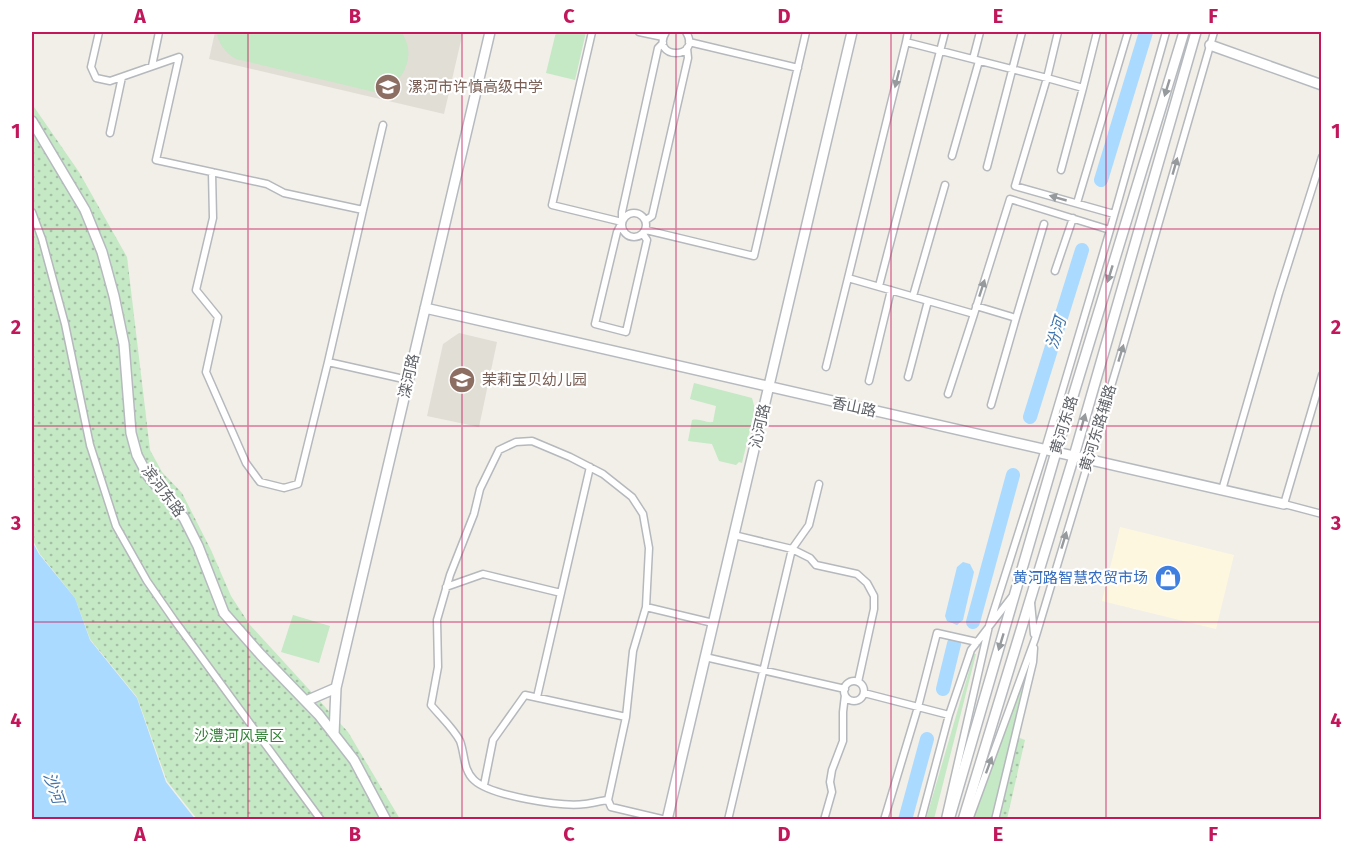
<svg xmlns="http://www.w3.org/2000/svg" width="1353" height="851" font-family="'Fira Sans','Noto Sans SC',sans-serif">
<defs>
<pattern id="park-dots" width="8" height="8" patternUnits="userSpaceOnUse" patternTransform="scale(1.5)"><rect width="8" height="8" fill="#c5e8c5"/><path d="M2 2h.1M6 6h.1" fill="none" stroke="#a3c0a4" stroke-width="1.8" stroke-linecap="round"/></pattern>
</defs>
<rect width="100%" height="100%" fill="#f1efe8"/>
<path fill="#fef7e0" d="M1120,527L1234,555L1216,629L1102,601Z"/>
<path fill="#e1ded6" d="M215,32H463L444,114L209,59Z
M459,333L497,342L479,427L427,416L443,344Z"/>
<path fill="#c5e8c5" d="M216,32H401C419,55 402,89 374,92L236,59C224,52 220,45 216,32Z
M556,32H586L575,80L546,73Z
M694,383L752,398L755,409L742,463L739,462L736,465L719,461L712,444L688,441L692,420C700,418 705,423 713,422L716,406L690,399Z
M293,615L330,626L319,663L281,652Z
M974,654H976L934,819H926Z
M1026,667L1028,670L991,819L973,820Z"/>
<path fill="url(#park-dots)" d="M32,104L79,172L127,257L150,450L162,472L182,493L211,550L231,596L250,625L348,732L400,819H197L167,781L137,697L90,639L75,598L40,554L32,539Z
M1017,737L1025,740L1007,819L998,820Z"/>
<path fill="#aadaff" d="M32,541L39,554L75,598L90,640L137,698L166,782L195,819H32Z
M963,562L970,564L974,572L963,620L957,625L947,621L945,616L957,567Z"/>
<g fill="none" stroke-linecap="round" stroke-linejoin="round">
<path stroke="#aadaff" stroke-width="14" d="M1101,180L1146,32
M1030,417L1082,250
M973,622L1013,475
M943,689L954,644
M905,820L927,739"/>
<defs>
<path id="street" d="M99,32L91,67L96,78L110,81L179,57L156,160L267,184L284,193L363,210L328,362L408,380
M592,32L552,205L622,222
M639,32L663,37
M666,32C649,60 703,60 686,32
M1058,32L1047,78L1083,88L1097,32
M689,42L798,68
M906,42L908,32
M973,59L980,32
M152,66L159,32
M110,133L122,77
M952,156L979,61
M987,167L1022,32
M1061,170L1083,88
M212,172L213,218L196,290L218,317L206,372L246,463L260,482L284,488L298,484L328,362
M1077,203L1128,32
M363,210L383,125
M32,212L42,239L65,324L90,445L116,526L147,581L174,620L321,820
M622 225a12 12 0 1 1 24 0a12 12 0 1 1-24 0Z
M646,220L652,216L688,58L687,48
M646,230L754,256L806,32
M1110,230L1010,199L974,314L848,278L906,42L1047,78L1015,186L1114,214
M643,234L647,240L626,332L595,324L617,232L622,222V212L658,48L663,43
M1055,271L1073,218
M879,286L945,32
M913,296L945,185
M976,306L1016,318L1044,224
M826,367L848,278
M1322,375L1284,504L1322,514
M908,377L928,301
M869,381L891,290
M948,394L974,314
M991,405L1016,318
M1222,490L1279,293L1322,157
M734,535L792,549L810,558L816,565L857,574L867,583L874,596V609L858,682
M446,587L483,574L561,593
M1031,603L1034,634
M646,607L633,651L626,717L608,800C600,801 593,803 585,804C561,807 491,796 474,780C463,770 465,754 460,741C454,729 440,716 431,705L438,667L437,620L450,575L474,514L480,489L499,450L516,442L532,441L570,457L603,474L632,497L643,514L649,548L646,607L713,623
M705,657L845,689
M844 691a10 10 0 1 1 20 0a10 10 0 1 1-20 0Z
M864,693L949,715
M537,697L590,467
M484,785L493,740L525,695L626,717
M608,800L611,807L666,820
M945,819L989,626L1045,449L1110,230L1166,32
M728,820L792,549L809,525L819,484
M824,820L832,792L830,782L832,770L843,741V712L845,695
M884,820L918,707L937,633L977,642
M921,820L949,715L971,650L1011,598
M969,820L1035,639L1122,350L1214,32
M995,820L1033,662L1034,648"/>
<path id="secondary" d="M1210,45L1322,85
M32,121L85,210L102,252L114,296L124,344L131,433L137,455L148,476L184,518L198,546L224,613L261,655L319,715L354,760L386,820
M425,308L1284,504
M306,701L336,688L490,32
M334,734L336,688
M667,820L852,32
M949,820L1056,452L1184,32
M963,820L1074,456L1196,32"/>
</defs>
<use href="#street" stroke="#b5b8bc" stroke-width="9"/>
<use href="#secondary" stroke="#b6babf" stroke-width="12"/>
<use href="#street" stroke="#fff" stroke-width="6"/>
<use href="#secondary" stroke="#fff" stroke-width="9"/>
</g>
<defs><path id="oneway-solid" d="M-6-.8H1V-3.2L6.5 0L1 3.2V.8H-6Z" transform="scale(1.5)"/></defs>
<g fill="#979a9d">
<use href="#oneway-solid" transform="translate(897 79) rotate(104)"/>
<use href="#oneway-solid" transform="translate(1167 88) rotate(107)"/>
<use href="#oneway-solid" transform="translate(1175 166) rotate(-74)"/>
<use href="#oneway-solid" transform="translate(1058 198) rotate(-164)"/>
<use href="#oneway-solid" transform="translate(1110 274) rotate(107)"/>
<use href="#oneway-solid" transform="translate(982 288) rotate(-72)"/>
<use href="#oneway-solid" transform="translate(1121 353) rotate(-73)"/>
<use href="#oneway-solid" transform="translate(1083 422) rotate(-74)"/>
<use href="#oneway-solid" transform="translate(1064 540) rotate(-73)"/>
<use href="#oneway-solid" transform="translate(1001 642) rotate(107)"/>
<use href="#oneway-solid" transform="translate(989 765) rotate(-70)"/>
</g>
<path fill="none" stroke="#c2185b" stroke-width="1.5" stroke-opacity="0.55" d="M248,32V820M462,32V820M676,32V820M891,32V820M1106,32V820M32,229H1322M32,426H1322M32,622H1322"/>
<defs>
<symbol id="school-disc" viewBox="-11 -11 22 22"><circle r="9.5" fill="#8d6e63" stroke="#fff"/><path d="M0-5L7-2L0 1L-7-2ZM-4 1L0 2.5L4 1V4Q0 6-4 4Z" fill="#fff"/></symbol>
<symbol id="shop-disc" viewBox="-11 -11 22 22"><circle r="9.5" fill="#3f7fe0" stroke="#fff"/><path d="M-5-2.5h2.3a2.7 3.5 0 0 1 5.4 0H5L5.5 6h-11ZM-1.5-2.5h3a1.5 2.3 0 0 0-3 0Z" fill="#fff"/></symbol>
</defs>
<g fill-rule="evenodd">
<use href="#school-disc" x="373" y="72" width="30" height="30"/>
<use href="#school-disc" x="447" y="365" width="30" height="30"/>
<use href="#shop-disc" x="1153" y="563" width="30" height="30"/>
</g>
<g text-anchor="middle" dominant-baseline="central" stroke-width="4.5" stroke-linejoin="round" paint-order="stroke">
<g font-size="15" fill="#785e54" stroke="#fff" text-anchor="start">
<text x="408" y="87">漯河市许慎高级中学</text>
<text x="482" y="380">茉莉宝贝幼儿园</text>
</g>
<g font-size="15" fill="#5f6368" stroke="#fff">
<text transform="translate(409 376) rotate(-77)">滦河路</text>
<text transform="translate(854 407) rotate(12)">香山路</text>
<text transform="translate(1064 425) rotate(-73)">黄河东路</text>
<text transform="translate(760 426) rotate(-77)">沁河路</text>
<text transform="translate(1098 428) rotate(-73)">黄河东路辅路</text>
<text transform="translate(163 491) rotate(53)">滨河东路</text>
</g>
<g font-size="15" fill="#366cbe" stroke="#fff" text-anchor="end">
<text x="1148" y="578">黄河路智慧农贸市场</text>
</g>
<g font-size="15" fill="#348238" stroke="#fff">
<text x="239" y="736">沙澧河风景区</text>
</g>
<g font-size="16" font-style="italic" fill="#4174aa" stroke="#fff">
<text transform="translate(1056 333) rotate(-73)">汾河</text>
<text transform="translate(54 788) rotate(71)">沙河</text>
</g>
</g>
<rect width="1353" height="851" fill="none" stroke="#ffffff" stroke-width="66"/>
<rect x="33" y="33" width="1287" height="785" fill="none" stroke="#c2185b" stroke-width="2"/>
<g font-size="20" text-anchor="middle" font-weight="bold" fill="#c2185b">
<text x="140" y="23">A</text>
<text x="355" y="23">B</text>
<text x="569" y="23">C</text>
<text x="784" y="23">D</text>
<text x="998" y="23">E</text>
<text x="1213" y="23">F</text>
<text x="16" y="138">1</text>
<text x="1336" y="138">1</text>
<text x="16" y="334">2</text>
<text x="1336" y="334">2</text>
<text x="16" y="530">3</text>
<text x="1336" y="530">3</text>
<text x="16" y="727">4</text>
<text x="1336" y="727">4</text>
<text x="140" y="841">A</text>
<text x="355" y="841">B</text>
<text x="569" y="841">C</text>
<text x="784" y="841">D</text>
<text x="998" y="841">E</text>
<text x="1213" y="841">F</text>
</g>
</svg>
